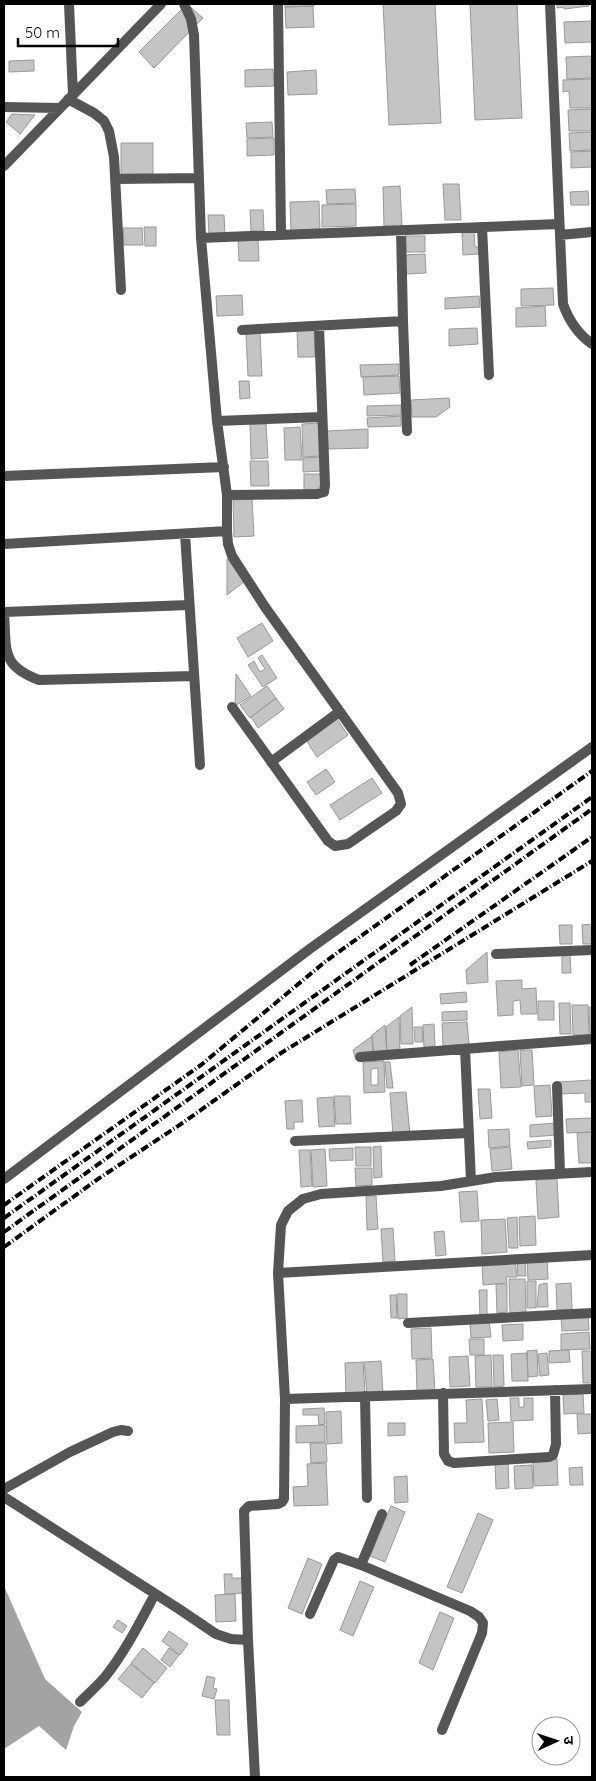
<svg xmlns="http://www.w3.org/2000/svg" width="596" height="1781" font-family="Quicksand,'Noto Sans Devanagari',sans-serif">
<rect width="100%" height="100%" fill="#fff"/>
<path fill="#a3a3a3" d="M4,1586L45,1679L82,1712L74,1726L66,1750L39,1726L4,1749Z"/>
<path fill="#c4c4c4" stroke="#999" fill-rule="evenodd" d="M187,4L203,18L154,68L139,52Z
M285,4H314V6L285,7Z
M383,4H435L441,123L389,125Z
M470,4H517L522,118L475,120Z
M557,4H589V6L564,9V7L557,8Z
M313,6L314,27L286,28L285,7Z
M592,21V42L565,43L564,22Z
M592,56V78L567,79L566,57Z
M34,60V71L9,72V61Z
M273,69L274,86L245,87V70Z
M316,70L317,94L288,95L287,72Z
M592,79V108H570L569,91L563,92V80Z
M592,109V131H569L568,110Z
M12,114L35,115L20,134L6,122Z
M272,122L273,137L247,138L246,123Z
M592,132V150L570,151L569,133Z
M274,138V155L247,156V139Z
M121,143H153V174H121Z
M592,151V167L571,168V152Z
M443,184H459L461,220H445Z
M400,186L402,226H384L383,187Z
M355,189L356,203L327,204L326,190Z
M588,191L589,205H571L570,192Z
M319,201L320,230L291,231L290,202Z
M356,204V226L322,227V205Z
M250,210H263L264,231H251Z
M208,215H224L225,235L209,236Z
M144,227H156V246H145Z
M123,228H142L143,245H124Z
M474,232L475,247H479V254L463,255L462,233Z
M405,236H425V252H406Z
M258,240L259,261H239L238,241Z
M425,254L426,273L406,274L405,255Z
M553,288L554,305L521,306V289Z
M242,295L243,315L217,316L216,296Z
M479,296L480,307L445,309V298Z
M545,306L546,326L516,327V308Z
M477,328L478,344L449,346V329Z
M314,329L315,357H298L297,330Z
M260,333L262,376H248L246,334Z
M399,364V375L361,377L360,365Z
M399,376L400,393L364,395L363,377Z
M239,381H249L250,398L240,399Z
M449,398L450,407L436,417H412L411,400Z
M401,405V415L367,416V406Z
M401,416V426L368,427L367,418Z
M319,423L321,456L303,457L302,424Z
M250,424H266L268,458L251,459Z
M300,427L302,460H285L284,428Z
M368,429V448L328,449L327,431Z
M321,457L322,471L303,472V458Z
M250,461H268L269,486H251Z
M304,474H323V489L304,490Z
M252,499L254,536L234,537L233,500Z
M227,559L245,581L227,595Z
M262,623L273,641L248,657L237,638Z
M262,655L277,678L263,687L248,665L254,661L260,672L265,669L258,658Z
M236,674L251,696L235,706Z
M267,686L276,698L250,718L240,705Z
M276,698L284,709L258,728L251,717Z
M337,719L348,735L317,757L306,740Z
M326,769L335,782L316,795L307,782Z
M372,778L382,793L340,820L330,805Z
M592,924V944H583L582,925Z
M559,925H572V944H560Z
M487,952L488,982L467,984L466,970Z
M570,954L571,973H562V955Z
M522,980V989L536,988L537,1014H521L520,1000L513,1001V1015L498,1016L496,981Z
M466,992L467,1002L441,1004L440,994Z
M538,1001H554V1020H538Z
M559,1003H570L571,1034H560Z
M572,1005H588L589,1035H573Z
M412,1007L413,1044H401L400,1016Z
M589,1007H592V1034H590Z
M467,1011V1020L442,1021V1012Z
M399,1017L400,1054L387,1055L386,1027Z
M467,1022L469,1044L443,1046L442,1023Z
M434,1024L435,1046L424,1047L423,1025Z
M385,1025L387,1055L374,1056L372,1035Z
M414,1027H422L423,1042H415Z
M372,1036L373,1056L355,1057L353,1050Z
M518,1050L521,1087L501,1088L499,1052Z
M520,1050H532L534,1085L522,1086Z
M384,1061L385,1092L364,1093L363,1062ZM378,1068V1085H371V1069Z
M385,1062H390L393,1088H387Z
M592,1080V1102H585V1093L560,1094L559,1082Z
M550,1085L552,1116L536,1117L534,1086Z
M478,1089H490L492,1118L480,1119Z
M406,1092L410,1135L393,1136L390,1093Z
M334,1096H350L351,1124H336Z
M333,1097L335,1126L319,1127L317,1098Z
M302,1100L303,1122H294V1129H287L285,1101Z
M592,1118V1132L567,1133L566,1119Z
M556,1123L557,1135L530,1137V1125Z
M509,1129L510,1146L489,1148L488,1130Z
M592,1132V1163H579L577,1133Z
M551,1140V1147L528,1149L527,1142Z
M381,1146L382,1177L374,1178L373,1147Z
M355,1147H371V1166H356Z
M510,1147L512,1169L492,1171L490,1149Z
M353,1148V1160L330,1161L329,1149Z
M325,1149L327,1186L313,1187L311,1150Z
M299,1150H310L312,1186L301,1187Z
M355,1168H372V1185L356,1186Z
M557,1179L559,1217L538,1219L536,1180Z
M477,1191L479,1221L461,1222L459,1192Z
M366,1196H376L378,1229L367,1230Z
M535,1216L536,1245L520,1246L519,1217Z
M517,1217L518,1248H509L507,1218Z
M505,1219L507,1252L482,1254L481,1220Z
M393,1228L395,1261L383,1262L381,1229Z
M444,1231L446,1255L436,1256L434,1232Z
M527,1256H547L548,1279L528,1280Z
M525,1257L526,1276H518L517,1258Z
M515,1259L517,1277H506L507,1283L483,1285L482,1261Z
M509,1279H525L526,1312L510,1313Z
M527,1281H536V1308H527Z
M547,1283L548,1307H537L539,1285Z
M571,1283L572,1309L557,1310L556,1284Z
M496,1284H507V1312L497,1313Z
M479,1290H487V1316H480Z
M397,1294H407V1318L398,1319Z
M390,1295H396L397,1318H391Z
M588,1315L589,1330L562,1331L561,1316Z
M489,1321L491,1337L471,1338L470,1323Z
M523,1324V1340L503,1341L502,1325Z
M431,1328L432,1358L412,1359L411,1329Z
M589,1332L590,1349L561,1350V1334Z
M469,1339H484V1355H470Z
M537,1350L538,1376L528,1377L527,1351Z
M569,1350L570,1362L549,1363V1351Z
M582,1351H592V1383H583Z
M527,1353L528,1381H512L511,1354Z
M547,1353L549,1375L540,1376L538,1354Z
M491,1355L492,1387H476L475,1356Z
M493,1355H503L504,1386L494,1387Z
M468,1356L470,1386L450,1387L449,1357Z
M433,1359L435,1392H417L416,1360Z
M381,1361L383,1393L367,1394L364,1362Z
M363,1362L365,1394L346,1395L345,1363Z
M583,1394L584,1413L564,1414L563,1395Z
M510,1398H519V1407H524V1398H533V1420L511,1421Z
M482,1399L484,1442L455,1443L454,1423H467L466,1400Z
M497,1399L499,1420L488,1421L486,1400Z
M324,1408L325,1424L319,1425L318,1415H303V1409Z
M341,1411L342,1443L327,1444L326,1412Z
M577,1414H592V1433L578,1434Z
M513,1422L514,1452L489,1453L488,1423Z
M388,1423H405V1435L388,1436Z
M325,1425V1442L296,1443V1426Z
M310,1443H326L327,1462L311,1463Z
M557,1459L558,1485L534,1486L533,1460Z
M508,1462L509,1488L496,1489L495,1463Z
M326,1463L328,1505L294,1506L293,1487L308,1486L307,1464Z
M532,1465L533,1488L515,1489L514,1466Z
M582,1467L583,1485H570L569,1468Z
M407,1476L408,1502L395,1503L394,1477Z
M391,1506L405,1512L385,1562L370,1556Z
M478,1513L493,1520L462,1593L447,1587Z
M308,1558L322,1564L302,1614L288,1608Z
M224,1574H232V1578H242L243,1593L225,1594Z
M360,1581L374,1587L353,1636L340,1630Z
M235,1594L236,1621L216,1622L215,1595Z
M440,1612L454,1618L433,1670L419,1663Z
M118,1620L127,1626L122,1633L113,1627Z
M169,1631L188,1644L180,1655L162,1641Z
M143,1648L167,1668L155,1683L131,1663Z
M169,1648L179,1655L170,1667L161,1660Z
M131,1664L154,1683L142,1698L118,1679Z
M207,1676L215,1678L213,1688L217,1689L214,1699L202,1696Z
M215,1700H229L230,1735H217Z"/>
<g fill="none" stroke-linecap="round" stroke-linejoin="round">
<path stroke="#555" stroke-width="10" d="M69,4L73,95
M184,4L191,19L194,35L201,238L217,421L227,495V531L228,544L232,556L265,607L398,793L401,804L396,811L348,844L335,846L328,841L232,707
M278,4L281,234
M550,4L563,304C569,321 578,334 592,344
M68,99L94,113L104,121L109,131L114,157L121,290
M4,107L59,108
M4,166L161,4
M116,179L199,178
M482,227L489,375
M401,230L403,321L407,431
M560,235L592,232
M201,238L559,224
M242,330L403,321
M217,421L322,417
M4,476L224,467
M227,495L317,494L324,492L325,485L319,326
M185,534L200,765
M4,544L227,531
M4,612L189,605
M4,614C7,650 0,665 39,680L194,676
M271,762L339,712
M496,954L592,950
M465,1049L471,1181
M360,1057L592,1039
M557,1086L560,1173
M295,1141L469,1133
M4,1179L311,948L592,747
M278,1273L592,1255
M408,1323L592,1313
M443,1393L444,1454L448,1461L454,1463L549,1457L553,1455L556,1444L555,1390
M365,1396L367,1498
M285,1399L592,1389
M4,1489L70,1452L113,1432L121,1430L128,1431
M4,1497L179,1609L216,1634L231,1639L248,1640
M361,1565L382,1514
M310,1614L334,1560L338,1557L361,1565L470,1611L479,1617L483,1623L482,1633L442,1730
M80,1702C88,1694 97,1686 105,1677C125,1652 140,1622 155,1594
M255,1777L248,1640L244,1511L249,1506L278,1504L282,1502L284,1499L285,1399L278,1273L281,1225L288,1211L303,1199L321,1194L441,1186L496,1177L592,1172"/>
<path stroke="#000" stroke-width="4" stroke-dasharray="8 2.5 1 2.5" stroke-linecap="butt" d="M410,965L592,837
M4,1205L201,1065L326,961L592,771
M4,1218L592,797
M4,1232L592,809
M4,1247L98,1179L184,1122L281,1053L592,861"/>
</g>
<rect width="596" height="1781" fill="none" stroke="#000000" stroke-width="10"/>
<g transform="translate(556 1741) rotate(87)"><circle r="24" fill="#ffffff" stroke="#999999"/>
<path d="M0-4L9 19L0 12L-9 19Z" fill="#000000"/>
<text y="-8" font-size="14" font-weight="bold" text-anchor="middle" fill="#000000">उ</text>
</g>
<path d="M18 38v8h100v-8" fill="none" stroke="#000000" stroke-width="2.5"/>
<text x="25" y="38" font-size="15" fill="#000000" stroke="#ffffff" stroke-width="4" paint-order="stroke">50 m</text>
</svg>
